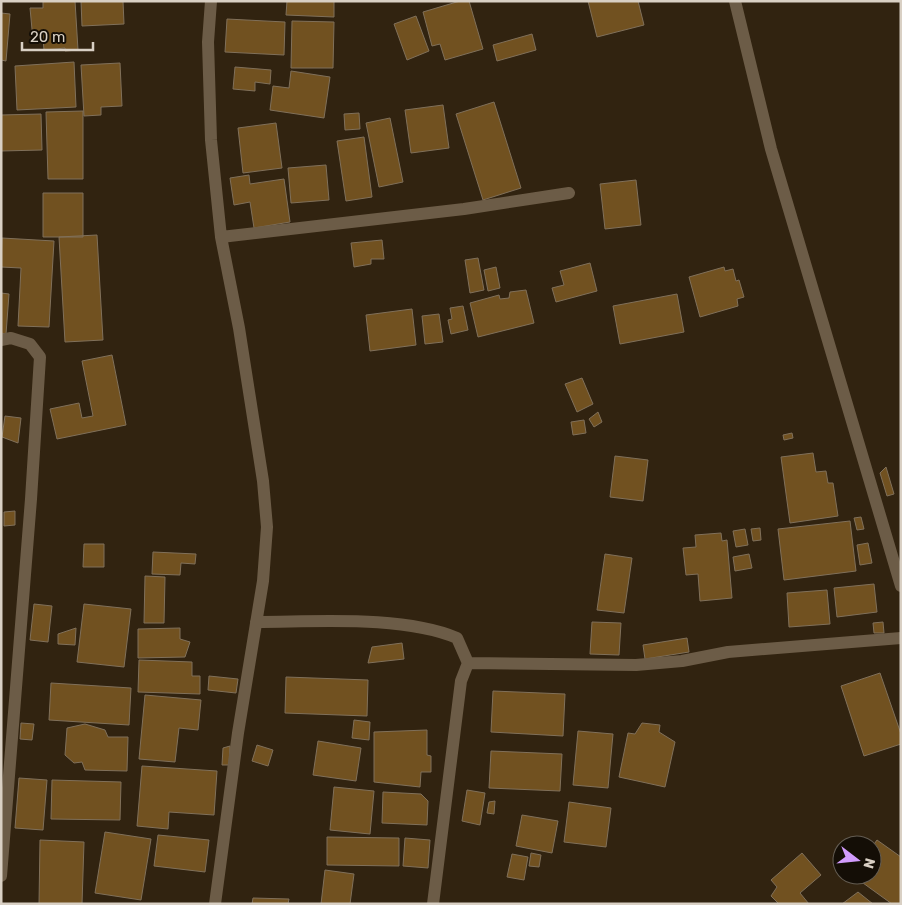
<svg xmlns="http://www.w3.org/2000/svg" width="902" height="905" font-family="Rubik,sans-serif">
<rect width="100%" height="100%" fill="#312310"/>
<path fill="#715120" stroke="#80705a" d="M43,1H75L78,50L65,51V48L44,50L43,39L33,40L30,8H43Z
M81,1H123L124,24L82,26Z
M287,1H334V17L286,15Z
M460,1H469L483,49L445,60L440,44L432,46L423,12Z
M588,1H638L644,25L597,37Z
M1,13L10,14L6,61L1,60Z
M416,16L429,51L407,60L394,24Z
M227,19L285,22L284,55L225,52Z
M292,21L334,22L333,68H291Z
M532,34L536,50L497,61L493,45Z
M74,62L76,107L17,110L15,66Z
M120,63L122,106L101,107V115L84,116L81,65Z
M235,67L271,70L270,84L255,82V91L233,89Z
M291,71L330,77L324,118L270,110L273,86L289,88Z
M494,102L521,188L483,200L456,114Z
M443,105L449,148L411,153L405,110Z
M83,111V179H48L46,112Z
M359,113L360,129L345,130L344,114Z
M41,114L42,150L1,151V115Z
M390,118L403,182L379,187L366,123Z
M276,123L282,168L243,173L238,128Z
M364,137L372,197L346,201L337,141Z
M326,165L329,200L291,203L288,168Z
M249,175L250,184L284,179L290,222L254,228L250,202L234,205L230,178Z
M636,180L641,225L605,229L600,184Z
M43,193H83V237H43Z
M97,235L103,340L65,342L59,237Z
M2,238L54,241L49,327L18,326L21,268L1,267Z
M382,240L384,259H371V264L354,267L351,243Z
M478,258L484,290L470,293L465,260Z
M590,263L597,291L556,302L552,288L564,285L560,271Z
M496,267L500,288L488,291L484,270Z
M724,267L725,271L733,269L736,281L739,280L744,297L737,299L738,306L700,317L689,277Z
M526,290L534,323L478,337L470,303L499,295L500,299L509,298L510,292Z
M1,293L9,294L6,334L1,333Z
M677,294L684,332L620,344L613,306Z
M463,306L468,330L451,334L448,320L452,319L450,308Z
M412,309L416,345L370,351L366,315Z
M439,314L443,342L425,344L422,316Z
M112,355L126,425L57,439L50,409L79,403L82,418L93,416L82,361Z
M582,378L593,404L577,412L565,384Z
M598,412L602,422L594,427L589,419Z
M5,416L21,418L18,443L2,437Z
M584,420L586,433L573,435L571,422Z
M792,433L793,438L784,440L783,435Z
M813,453L816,472L826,471L828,483H833L838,516L790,523L781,457Z
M615,456L648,460L643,501L610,497Z
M886,467L894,494L887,496L880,473Z
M15,511V525L4,526V512Z
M861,517L864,529L857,530L854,518Z
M850,521L856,571L784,580L778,529Z
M760,528L761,540L753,541L751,529Z
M745,529L748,545L736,547L733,531Z
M721,533L722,541L727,540L732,598L700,601L698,574L686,575L683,548L696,547L695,535Z
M868,543L872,563L860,565L857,545Z
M84,544H104V567H83Z
M153,552L196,554L195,564L181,563L180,575L152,574Z
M605,554L632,558L624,613L597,610Z
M749,554L752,568L735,571L733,557Z
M145,576L165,577L164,623H144Z
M874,584L877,612L837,617L834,588Z
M827,590L830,624L789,627L787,593Z
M34,604L52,606L48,642L30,640Z
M84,604L131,609L124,667L77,662Z
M592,622L621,623L619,655L590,654Z
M883,622L884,633H874L873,623Z
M76,628L75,645L58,644V634Z
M180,628V639L190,642L185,657L138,658V629Z
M687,638L689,652L645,659L643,645Z
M402,643L404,659L368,663L372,647Z
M139,660L192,662V676H200V694L138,692Z
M880,673L901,734V744L864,756L841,686Z
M209,676L238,679L236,693L208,690Z
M286,677L368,680L367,716L285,713Z
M51,683L131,688L129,725L49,720Z
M493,691L565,694L563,736L491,732Z
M145,695L201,700L198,730L179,728L175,762L139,759Z
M354,720L370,722L369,740L352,738Z
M21,723L34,724L32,740L20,739Z
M642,723L660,725L659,732L675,742L665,787L619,777L628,733L635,734Z
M85,724L105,730L108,737H128L127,771L85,770L82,762L74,763L65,755L67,728Z
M427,730V755L431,756V772H421L420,787L374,782V732Z
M578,731L613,734L608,788L573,785Z
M318,741L361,748L356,781L313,775Z
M257,745L273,750L268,766L252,761Z
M230,746L229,765H222L223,748Z
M491,751L562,754L560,791L489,788Z
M142,766L217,771L214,815L169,812L168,829L137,826Z
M19,778L47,780L43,830L15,828Z
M52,780L121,782L120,820L51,819Z
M334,787L374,791L370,834L330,830Z
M467,790L485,793L480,825L462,821Z
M383,792L421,794L428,801L427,825L382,823Z
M495,801L494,814L487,813L489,802Z
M569,802L611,808L606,847L564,842Z
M522,815L558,821L552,853L516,846Z
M105,832L151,839L141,900L95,893Z
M158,835L209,840L205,872L154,866Z
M327,837L399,838V866L327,865Z
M405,838L430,840L428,868L403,866Z
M40,840L84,842L82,904H39Z
M877,840L901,857V904H892L852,875H872V847Z
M531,853L541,855L539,867L529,866Z
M802,853L821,875L800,893L809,904H779L771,896L777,887L771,880Z
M512,854L528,857L524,880L507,877Z
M325,870L354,874L350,904H321Z
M858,892L873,904H842Z
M253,898L289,899L288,904H252Z"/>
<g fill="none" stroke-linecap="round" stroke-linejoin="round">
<path stroke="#6c5c47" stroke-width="12" d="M211,1L208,42L211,140L221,237L239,328L263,481L267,527L263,581L238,733L215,904
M735,1L771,149L901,586
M221,237L464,209L569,193
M1,340L11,338L30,344L40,357L31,499L1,876
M256,622C316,622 402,615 457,638L468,663
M468,663L636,665L682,661L728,652L901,638
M433,904L461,681L468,663"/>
</g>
<rect width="902" height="905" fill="none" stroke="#d9d0c4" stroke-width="5"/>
<g transform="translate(857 860) rotate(106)"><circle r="24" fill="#140e06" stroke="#635c52"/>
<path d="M0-4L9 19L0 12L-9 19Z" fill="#d29cfd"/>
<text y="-8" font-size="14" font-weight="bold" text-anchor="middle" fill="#d9d0c4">N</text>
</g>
<path d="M22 42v8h71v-8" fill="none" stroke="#d9d0c4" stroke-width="2.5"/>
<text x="30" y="42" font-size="15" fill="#d9d0c4" stroke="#140e06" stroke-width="4" paint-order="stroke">20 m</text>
</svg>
